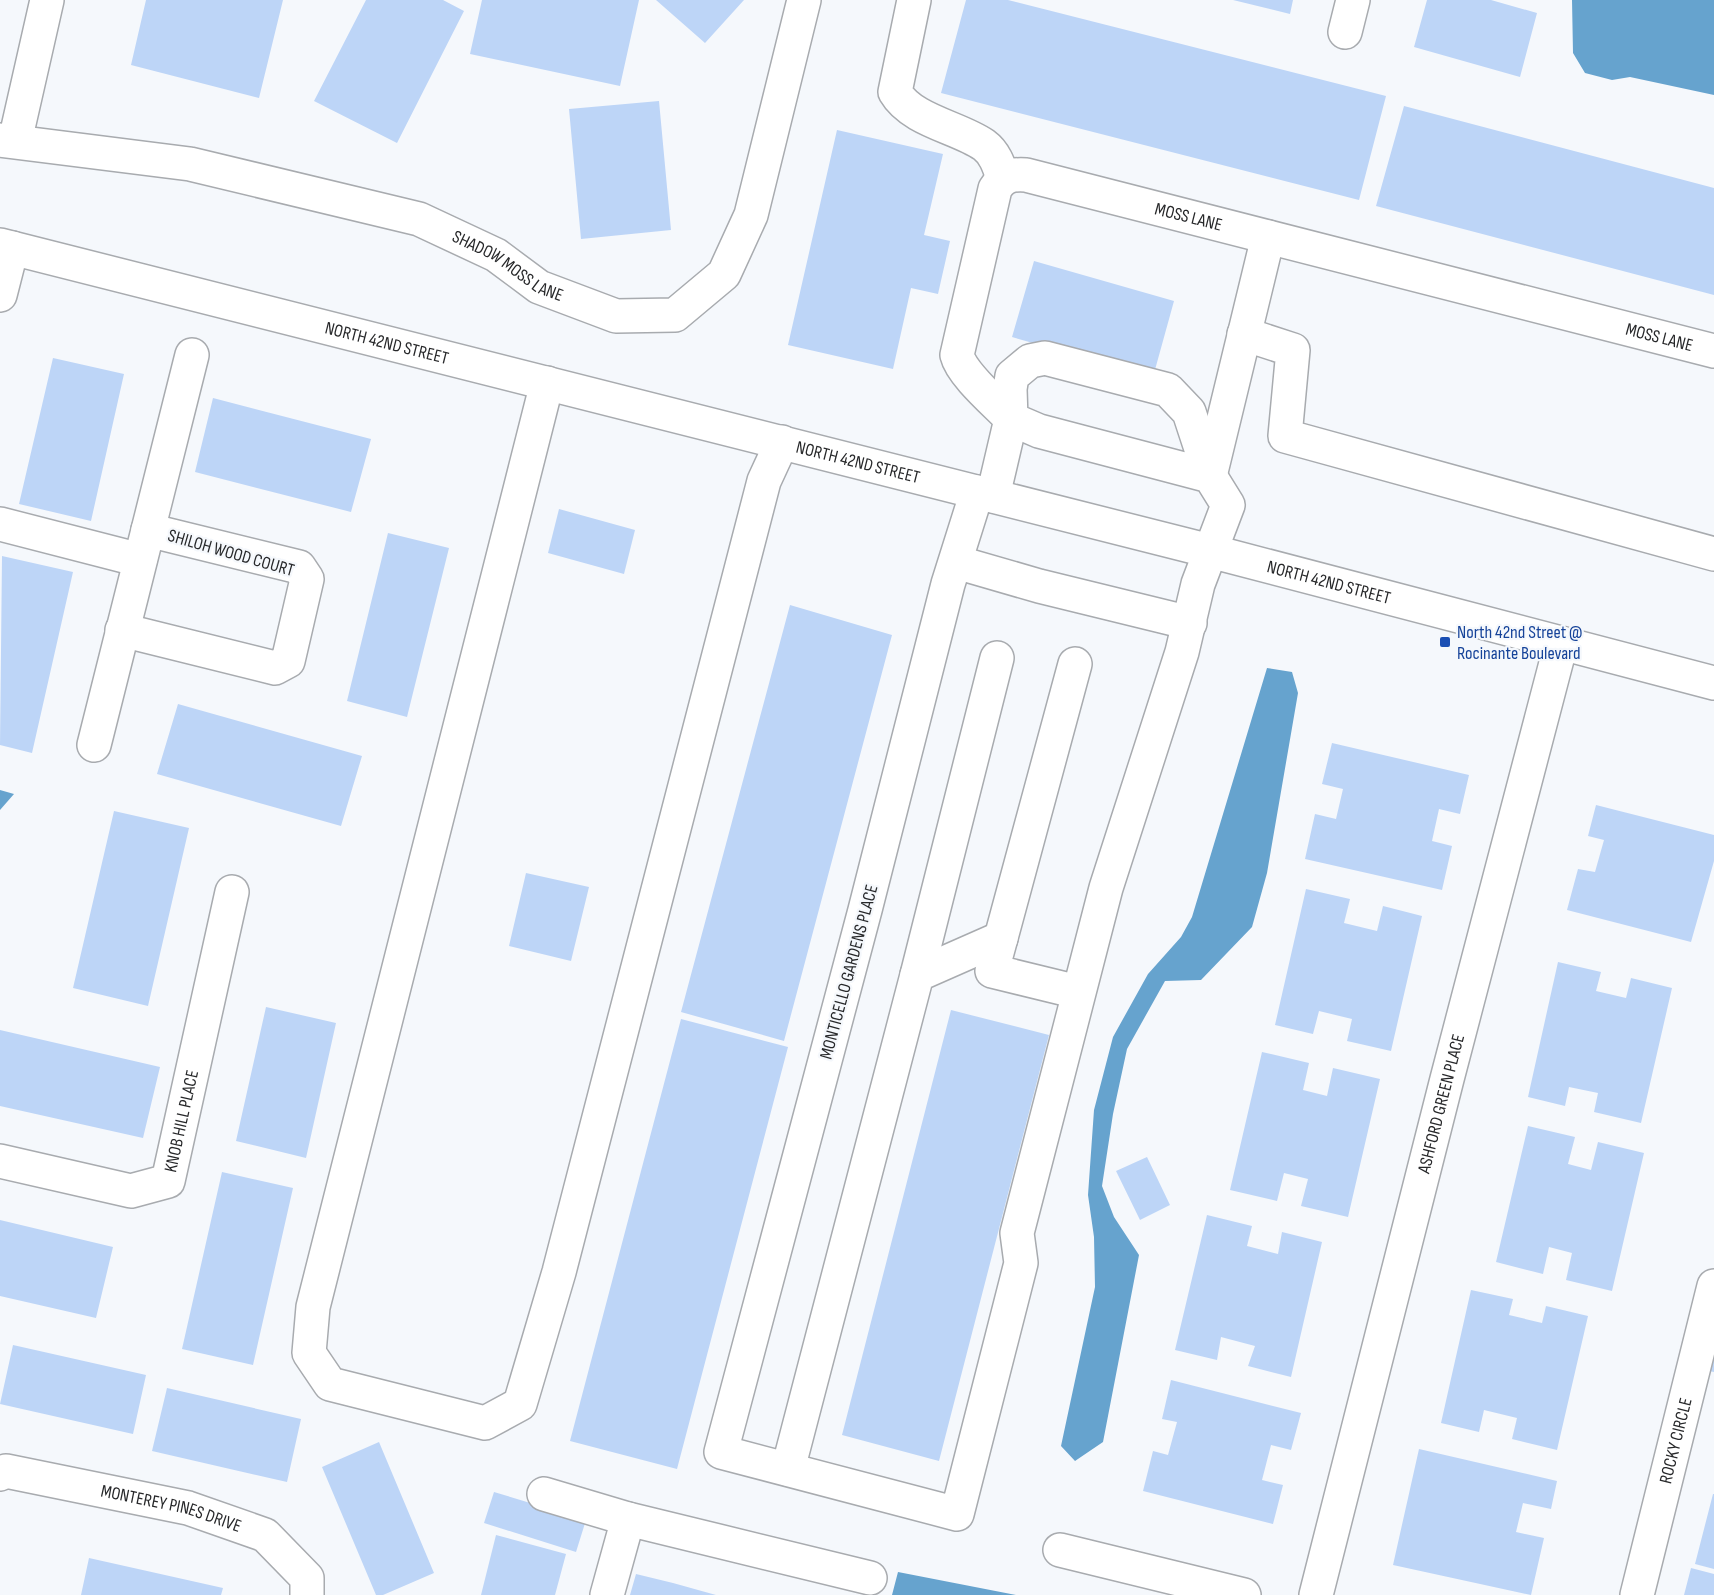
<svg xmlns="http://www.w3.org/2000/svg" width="1714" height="1595" font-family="'Sofia Sans Condensed',sans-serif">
<rect width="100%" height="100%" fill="#f5f8fc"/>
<path fill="#66a3ce" d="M1572,0H1714V95L1630,77L1612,80L1585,73L1573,53Z
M1267,668L1292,672L1298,693L1267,873L1252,927L1201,980L1165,981L1127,1049L1113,1114L1102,1186L1114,1217L1139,1255L1103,1442L1075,1461L1061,1446L1095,1287L1094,1237L1088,1195L1094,1110L1113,1037L1148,974L1181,937L1192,917Z
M0,790L14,794L0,810Z
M898,1572L1016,1595H892Z"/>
<path fill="#bdd5f7" d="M146,0H283L259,98L131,65Z
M366,0H443L464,11L397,143L314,101Z
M482,0H639L620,86L470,54Z
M656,0H744L705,43Z
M966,0H1008L1386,96L1359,200L941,93Z
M1233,0H1293L1290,14Z
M1427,0H1491L1537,13L1520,77L1414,47Z
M659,101L671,230L581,239L569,109Z
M1404,106L1714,188V295L1376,206Z
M837,130L943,154L924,235L950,241L938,294L911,288L893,369L788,345Z
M1034,261L1174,301L1153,377L1012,337Z
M53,358L124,374L91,521L19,504Z
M213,398L371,439L351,512L195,472Z
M559,509L635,530L624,574L548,553Z
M388,533L449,548L407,717L347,701Z
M2,556L73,572L32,753L0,745Z
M790,605L892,635L784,1041L681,1012Z
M178,704L362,756L341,826L157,774Z
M1332,743L1469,775L1460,814L1439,809L1432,841L1452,846L1442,890L1305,859L1315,814L1336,819L1343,789L1322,784Z
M1596,805L1714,835V861L1691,942L1567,910L1578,869L1595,872L1604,840L1588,836Z
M114,811L189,828L148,1006L73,988Z
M526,873L589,887L571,961L509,946Z
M1306,889L1350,899L1344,923L1377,931L1383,906L1422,916L1391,1051L1347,1041L1352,1019L1319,1011L1313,1034L1275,1025Z
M1558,962L1601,972L1596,991L1626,998L1631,978L1672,988L1641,1123L1594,1112L1598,1093L1569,1087L1565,1106L1528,1097Z
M266,1007L336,1023L306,1158L236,1141Z
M951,1010L1049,1035L939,1461L842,1435Z
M681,1019L788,1047L677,1469L570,1441Z
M0,1030L160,1067L143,1138L0,1106Z
M1262,1052L1309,1063L1303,1090L1327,1096L1333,1068L1380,1079L1348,1217L1301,1206L1308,1179L1284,1173L1277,1201L1230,1190Z
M1528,1126L1575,1137L1568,1164L1591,1170L1598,1142L1644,1153L1612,1291L1566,1280L1572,1253L1549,1247L1543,1274L1496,1262Z
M1147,1157L1170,1205L1140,1220L1116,1171Z
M222,1172L293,1188L253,1365L182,1349Z
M1207,1215L1252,1226L1247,1246L1278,1254L1282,1232L1322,1242L1291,1377L1248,1366L1255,1346L1221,1337L1217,1360L1175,1350Z
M0,1220L113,1247L96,1318L0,1296Z
M1471,1290L1513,1299L1509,1315L1542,1323L1546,1306L1588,1316L1557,1450L1512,1439L1517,1418L1484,1410L1479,1432L1441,1423Z
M13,1345L146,1375L133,1434L0,1404Z
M1713,1357H1714V1372L1709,1371Z
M1171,1380L1301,1413L1291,1450L1271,1445L1262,1480L1283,1485L1273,1524L1143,1491L1153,1451L1168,1455L1177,1422L1162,1419Z
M167,1388L301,1419L287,1482L152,1451Z
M379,1442L434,1573L383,1595H376L322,1467Z
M1419,1449L1557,1481L1551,1509L1523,1503L1516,1532L1544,1538L1531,1595L1393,1565Z
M494,1492L586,1520L576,1552L484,1523Z
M1713,1494H1714V1569L1695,1564Z
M496,1535L566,1554L555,1595H481Z
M89,1558L223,1588L221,1595H81Z
M1691,1568L1714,1574V1595H1684Z
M636,1574L673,1583L716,1595H630Z"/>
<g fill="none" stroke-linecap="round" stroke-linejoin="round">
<defs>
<g id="minor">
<path d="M914,0L895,92C912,121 958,127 984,145C995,153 999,166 1003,178"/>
<path d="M1345,32L1353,0"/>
<path id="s1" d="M0,140L190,164L419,219L496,255L539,287L616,316L675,315L724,274L751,215L804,0"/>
<path d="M15,141L47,0"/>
<path id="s2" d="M0,245L1210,551L1714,683"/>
<path d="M0,295L12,248"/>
<path d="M1244,334L1293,350L1285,436L1714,554"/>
<path d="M547,383L313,1307L309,1353L330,1384L485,1423L520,1404L559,1272L764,481L782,442"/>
<path d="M1210,476L1268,237"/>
<path d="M977,492L948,584L865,910L721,1452L957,1514L1021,1263L1017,1233L1106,888L1182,652L1198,584L1228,505L1210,476L1189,412L1168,390L1045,358L1030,361L1012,376L1010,389L1011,419L1039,431L1210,476"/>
<path id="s3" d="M993,496L1011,419C997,404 962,375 957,355L995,189C1003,176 1011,174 1026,175L1714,351"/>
<path d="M0,524L140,560"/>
<path d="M956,562L1039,586L1190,623"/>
<path d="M122,630L275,668L288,661L307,579L299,567L148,530"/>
<path d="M1075,664L992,971L1078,992"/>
<path d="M94,745L192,355"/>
<path d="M917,975L997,658"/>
<path id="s4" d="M0,1161L131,1191L168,1181L232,892"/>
<path d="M788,1469L917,975L1001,938"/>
<path id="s5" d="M0,1474L6,1471L188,1508L265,1535L307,1578V1595"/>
<path d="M544,1494L628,1519L870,1578"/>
<path d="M1060,1550L1244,1595"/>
<path d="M607,1595L628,1519"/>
<path id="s6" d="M1316,1595L1447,1079L1561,644"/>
<path id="s7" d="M1637,1595L1714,1286"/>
</g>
</defs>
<use href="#minor" stroke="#a8abaf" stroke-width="36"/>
<use href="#minor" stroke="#fff" stroke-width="33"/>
</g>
<rect fill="#1a4fb4" stroke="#f5f8fc" stroke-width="2" x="1439" y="636" width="12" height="12" rx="3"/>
<g text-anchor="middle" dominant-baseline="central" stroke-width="4.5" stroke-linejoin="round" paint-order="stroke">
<g font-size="18" fill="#27282a" stroke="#f5f8fc">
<text stroke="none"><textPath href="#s3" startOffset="538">MOSS LANE</textPath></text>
<text stroke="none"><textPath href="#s1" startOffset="528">SHADOW MOSS LANE</textPath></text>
<text stroke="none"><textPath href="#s3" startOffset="1024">MOSS LANE</textPath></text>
<text stroke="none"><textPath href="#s2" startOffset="399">NORTH 42ND STREET</textPath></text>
<text stroke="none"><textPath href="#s2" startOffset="885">NORTH 42ND STREET</textPath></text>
<text transform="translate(231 553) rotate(16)">SHILOH WOOD COURT</text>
<text stroke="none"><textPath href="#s2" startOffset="1371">NORTH 42ND STREET</textPath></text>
<text transform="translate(849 972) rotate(-75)">MONTICELLO GARDENS PLACE</text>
<text stroke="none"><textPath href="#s6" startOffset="507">ASHFORD GREEN PLACE</textPath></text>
<text stroke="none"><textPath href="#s4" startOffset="234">KNOB HILL PLACE</textPath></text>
<text stroke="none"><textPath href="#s7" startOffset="159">ROCKY CIRCLE</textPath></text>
<text stroke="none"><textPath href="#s5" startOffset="176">MONTEREY PINES DRIVE</textPath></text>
</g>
<g font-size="18" fill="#164399" stroke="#f5f8fc" text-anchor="start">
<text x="1457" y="632">North 42nd Street @<tspan x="1457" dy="21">Rocinante Boulevard</tspan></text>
</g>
</g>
</svg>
